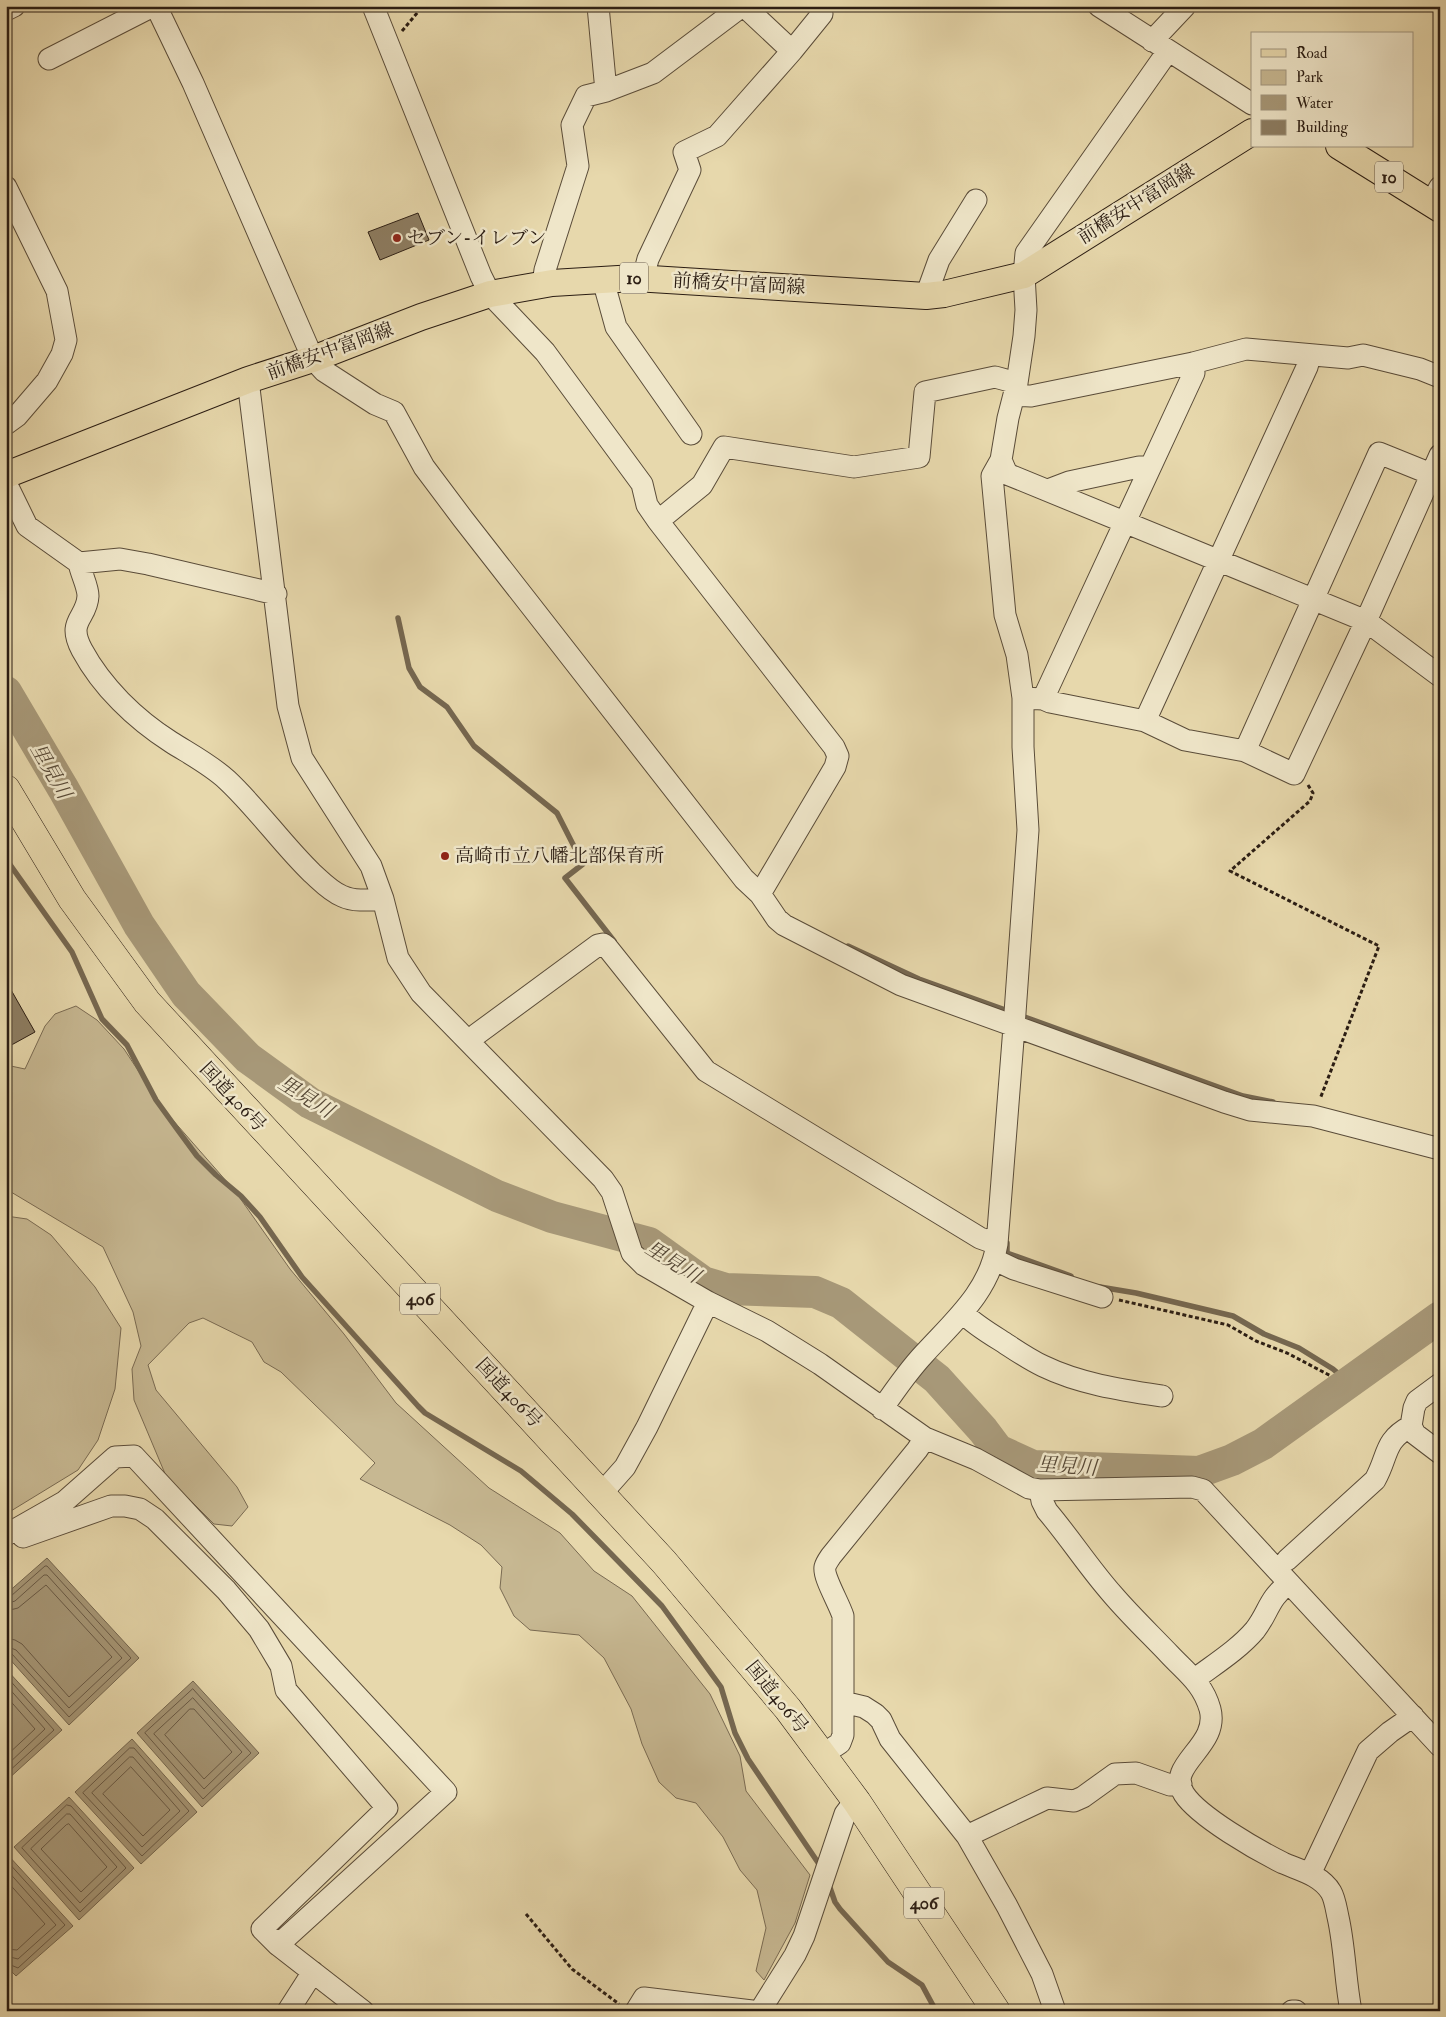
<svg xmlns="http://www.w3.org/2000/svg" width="1446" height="2017" font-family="'IM FELL Double Pica','Noto Serif JP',serif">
<rect width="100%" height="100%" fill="#e7d8ac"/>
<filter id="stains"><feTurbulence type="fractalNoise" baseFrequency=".004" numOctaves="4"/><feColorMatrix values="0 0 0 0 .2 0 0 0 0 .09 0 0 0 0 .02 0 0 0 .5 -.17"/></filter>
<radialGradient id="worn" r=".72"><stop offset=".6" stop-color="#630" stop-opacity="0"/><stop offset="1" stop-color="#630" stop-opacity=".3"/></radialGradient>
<path fill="#c7b892" stroke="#796a52" d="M76,1006L97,1020L124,1049L164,1110L235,1191L290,1269L344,1334L396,1403L489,1488L560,1533L594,1571L632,1596L710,1694L740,1756L746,1791L810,1875L795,1923L764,1980L756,1971L766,1928L757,1890L740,1870L723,1837L696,1803L676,1798L659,1782L642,1744L631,1709L604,1658L579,1635L530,1630L514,1616L500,1588L502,1567L481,1545L450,1525L360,1479L375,1463L281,1372L264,1362L252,1342L203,1318L189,1323L148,1365L156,1390L237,1487L248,1507L232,1526L214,1524L166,1476L134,1400L132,1369L141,1346L133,1312L103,1247L6,1189V1065L25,1069L45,1026L55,1014Z
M6,1216L27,1219L51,1235L95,1287L121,1328L115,1389L98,1440L78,1470L6,1514Z"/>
<path fill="#a79878" stroke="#756750" d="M47,1558L139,1658L69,1725L6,1655V1594Z
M6,1669L62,1730L6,1781Z
M193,1681L259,1753L202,1807L137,1733Z
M132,1739L197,1812L141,1864L75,1792Z
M69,1797L134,1868L79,1920L14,1847Z
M7,1854L73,1926L16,1976L6,1966Z"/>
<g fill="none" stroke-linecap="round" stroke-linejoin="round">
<path stroke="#695a46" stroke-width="1" d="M6,1597L11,1596L45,1566H47L131,1658L69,1717L12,1654L6,1652
M6,1604L15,1601L44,1575H47L122,1658L69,1708L16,1650L6,1646
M6,1611L18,1608L46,1585L112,1657L69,1697L22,1644L15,1640L6,1638
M6,1676L54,1730L6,1774
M6,1685L45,1729L6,1766
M193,1689L251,1753L203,1799L145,1733Z
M6,1696L35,1729L6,1756
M193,1698L242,1752L204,1789L154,1734Z
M190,1709H194L232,1752L204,1779L165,1735Z
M130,1748H134L189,1811L142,1856L83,1793Z
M130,1757H133L180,1811L142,1847L92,1793Z
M131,1767L170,1810L143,1836L103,1794Z
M67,1805L71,1806L126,1868L80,1912L22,1848Z
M67,1814H70L117,1867L80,1903L31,1849Z
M69,1824L107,1867L81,1892L41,1849L66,1825Z
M6,1860L65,1925L18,1968L6,1963
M6,1869L56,1925L18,1959L6,1956
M6,1880L45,1924L17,1950L6,1949"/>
<path stroke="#756750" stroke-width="5.5" d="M398,618L409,668L420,687L447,707L474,746L557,813L583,864L565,878L614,941
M6,859L72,952L102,1019L127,1045L156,1100L177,1129L197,1156L216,1175L241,1196L260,1217L302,1277L418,1406L425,1413L521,1471L572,1514L662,1606L721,1687L735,1733L748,1759L821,1867
M848,946L919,979L1011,1012
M1019,1015L1243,1096L1273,1102
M1007,1243V1253L1071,1276
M1100,1287L1136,1293L1233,1316L1264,1334L1299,1348L1333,1369L1348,1382
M828,1882L835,1902L840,1909L888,1962L922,1985L936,2011"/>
<path stroke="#a79878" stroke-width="32" d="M6,692L64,790L139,925L186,994L248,1058L310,1103L497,1196L552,1217L649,1243L703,1282L726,1289L815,1292L841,1303L937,1379L983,1430L998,1450L1033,1466L1199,1472L1232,1460L1263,1444L1440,1317"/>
</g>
<path fill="#8d7e63" stroke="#2b1d13" d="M418,213L429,240L380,260L368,232Z
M6,981L35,1032L6,1048Z"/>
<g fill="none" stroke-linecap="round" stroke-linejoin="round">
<defs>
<path id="minor" d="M156,6L193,83L313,359L324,371L375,404L394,412L424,467L463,519L744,879L760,894L777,919L784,925L901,985L1224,1102L1250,1110L1313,1116L1440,1149
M373,6L481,276L490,294L545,352L642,484L647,505L658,521L834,747L838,756L835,767L760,894
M598,6L606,91L653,73L742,6
M744,6L792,51L822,14
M1099,6L1252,104
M6,10L14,6
M1152,41L1185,6
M49,59L153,6
M6,187L57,291L66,340L62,354L47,381L17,416L6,424
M1431,203L1440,187
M643,278L648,259L690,170L684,152L717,136L792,51
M603,280L616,327L691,434
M543,284L545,270L578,166L572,125L586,96L606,91
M926,296L939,260L976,200
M248,380L288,706L302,758L371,866L383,899L398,958L421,993L603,1179L612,1192L632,1253L644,1265L708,1302L767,1331L820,1364L925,1438L976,1459L1029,1488L1040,1490L1192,1487L1203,1490L1440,1746
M1014,395L1031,396L1193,363L1246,349L1348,358L1363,355L1420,369L1440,377
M1001,460L1007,474L1366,621L1440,676
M6,483L27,526L79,563L120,559L148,564L276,594
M1048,490L1069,482L1139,467H1150
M658,521L702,485L724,447L854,467L919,457L925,392L995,377L1017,383
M79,563C81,574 88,586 88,596C87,619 66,620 82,650C102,687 135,719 171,742C190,754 211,765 227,780C258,809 282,844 312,873C321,881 330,891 342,896C354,902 370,900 383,899
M1023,698L1043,699L1050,702L1145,721L1185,740L1245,751L1294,774L1366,621L1440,455
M1043,699L1194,373L1193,363
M1145,721L1307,367L1310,356
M1245,751L1379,453L1431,474
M469,1042L477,1034L598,945L603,944L607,947L706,1071L980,1238L997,1244
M995,1260L1014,1269L1102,1297
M963,1313C974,1324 987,1332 1000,1340C1014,1349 1028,1359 1043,1366C1080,1384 1122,1390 1162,1396
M1440,1384L1417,1401L1414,1408L1411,1426L1415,1434L1440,1453
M882,1409C895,1390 908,1371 924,1354C954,1321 990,1291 997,1244L1014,1027L1028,830L1023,747V698L1017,655L1005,615L992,476L1001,460L1008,418L1017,383L1024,336L1026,310L1024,275L1026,253L1168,51
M1040,1490L1042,1501L1047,1511C1070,1538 1089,1568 1113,1595C1131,1616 1151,1635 1170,1655C1187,1673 1203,1684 1210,1709C1220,1747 1165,1764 1184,1794C1199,1817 1257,1850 1283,1863C1299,1870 1321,1875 1331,1892C1335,1899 1336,1908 1338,1917C1345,1948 1345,1980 1351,2011
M602,1493L625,1467L647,1427L708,1302
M6,1535L64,1502L115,1457L134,1456L446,1792L278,1945L363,2011
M23,1537L111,1506H125L140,1509L155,1519L226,1590L259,1629L281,1666L286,1690L387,1808L262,1929L278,1945
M1287,1560L1375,1480C1389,1455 1383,1441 1411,1426
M1195,1679C1215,1664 1239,1649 1255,1630C1269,1612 1268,1599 1289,1583
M843,1702L864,1707L875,1714L881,1720L890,1739L967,1836L1007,1906L1042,1974L1055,2011
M822,1755L840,1743L843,1735V1616C839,1603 823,1577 825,1567C826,1563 829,1559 831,1556L917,1450L925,1438
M967,1836L1047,1798L1074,1801L1083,1797L1115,1774L1136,1773L1170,1785L1181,1784
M1310,1874L1368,1751L1390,1732L1413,1716
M288,2011L313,1972
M636,2011L644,1998L752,2011
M764,2011L763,2006L795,1955L804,1936L845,1814L851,1806L857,1802
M1292,2011H1296"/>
<path id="major" d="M1339,146L1440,209
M6,475L248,380L313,359L421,317L490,294L552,283L635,278L926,296L944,294L1024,275L1252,132"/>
<path id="highway" d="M6,789L72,899L147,1002L664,1562L788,1709L857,1802L996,2011"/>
</defs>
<use href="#minor" stroke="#5a4c39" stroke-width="23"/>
<use href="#major" stroke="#2b1d13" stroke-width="28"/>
<use href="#highway" stroke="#2b1d13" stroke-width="29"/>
<path stroke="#2b1d13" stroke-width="3" stroke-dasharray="4 2.5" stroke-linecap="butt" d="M402,31L423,6
M1308,785L1313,793L1310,801L1230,871L1379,946L1320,1099
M1119,1300L1228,1325L1256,1341L1287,1353L1331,1376
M526,1914L572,1969L619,2004"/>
<use href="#minor" stroke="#efe6c9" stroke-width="21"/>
<use href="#major" stroke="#e7d8ac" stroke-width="26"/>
<use href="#highway" stroke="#e7d8ac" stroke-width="28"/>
</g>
<g fill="#8f2418" stroke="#efe6c9" stroke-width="2">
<circle cx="397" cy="238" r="5"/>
<circle cx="445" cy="856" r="5"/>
</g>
<g text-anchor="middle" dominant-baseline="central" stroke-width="5" stroke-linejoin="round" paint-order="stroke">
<g fill="#efe6c9" stroke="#66594a" stroke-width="1">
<rect x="1375" y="161.5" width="28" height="31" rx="4"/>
<rect x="620" y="262.5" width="28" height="31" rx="4"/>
<rect x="400" y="1283.5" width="40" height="31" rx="4"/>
<rect x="904" y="1887.5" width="40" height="31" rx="4"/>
</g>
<g font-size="18" font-weight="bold" fill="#2b1d13">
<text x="1389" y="177">10</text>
<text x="634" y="278">10</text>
<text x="420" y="1299">406</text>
<text x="924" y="1903">406</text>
</g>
<g font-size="19" fill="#2b1d13" stroke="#efe6c9">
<text transform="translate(1136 204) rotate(-32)">前橋安中富岡線</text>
<text transform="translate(739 284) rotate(3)">前橋安中富岡線</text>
<text transform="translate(330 351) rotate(-20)">前橋安中富岡線</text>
<text transform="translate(233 1097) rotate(47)">国道406号</text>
<text transform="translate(509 1393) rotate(47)">国道406号</text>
<text transform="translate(777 1697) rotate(51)">国道406号</text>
</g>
<g font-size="19" fill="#2b1d13" stroke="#efe6c9" text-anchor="start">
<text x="407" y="238">セブン-イレブン</text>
<text x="455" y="856">高崎市立八幡北部保育所</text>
</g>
<g font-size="20" font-style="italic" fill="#564836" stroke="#efe6c9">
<text transform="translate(51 771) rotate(60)">里見川</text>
<text transform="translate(306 1097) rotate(32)">里見川</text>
<text transform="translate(673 1262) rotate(32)">里見川</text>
<text transform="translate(1067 1466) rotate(4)">里見川</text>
</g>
</g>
<rect width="1446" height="2017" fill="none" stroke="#e7d8ac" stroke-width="25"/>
<rect x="8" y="8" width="1431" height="2002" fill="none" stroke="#2b1d13" stroke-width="2.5"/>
<rect x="12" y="12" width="1421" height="1992" fill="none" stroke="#2b1d13"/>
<rect x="1251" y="32" width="162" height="115" fill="#efe6c9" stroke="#a19680"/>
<rect x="1261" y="49" width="25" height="8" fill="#e7d8ac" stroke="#a19680"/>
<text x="1296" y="58" font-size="15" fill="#2b1d13">Road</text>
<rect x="1261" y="70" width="25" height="15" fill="#c7b892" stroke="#a19680"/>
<text x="1296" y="82" font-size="15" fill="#2b1d13">Park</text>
<rect x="1261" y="95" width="25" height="15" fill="#a79878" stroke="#a19680"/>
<text x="1296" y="108" font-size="15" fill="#2b1d13">Water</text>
<rect x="1261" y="120" width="25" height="15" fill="#8d7e63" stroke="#a19680"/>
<text x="1296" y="132" font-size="15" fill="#2b1d13">Building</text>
<rect width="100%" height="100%" filter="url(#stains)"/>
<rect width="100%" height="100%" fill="url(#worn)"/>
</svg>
